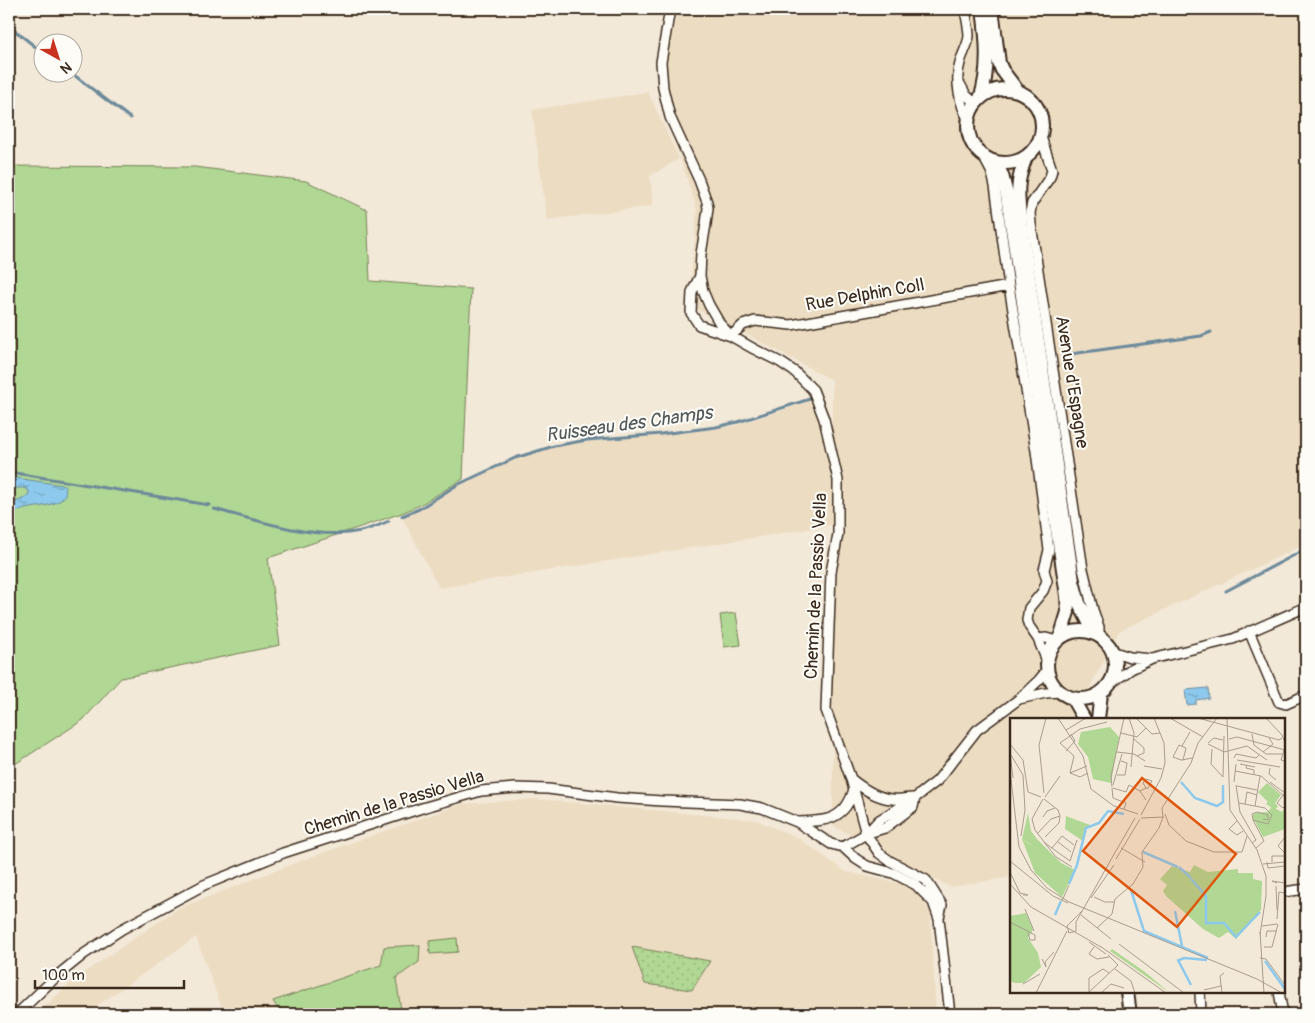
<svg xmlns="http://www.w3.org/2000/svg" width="1315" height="1023" font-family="Pangolin,sans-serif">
<defs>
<pattern id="garden-dots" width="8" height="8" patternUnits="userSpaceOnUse" patternTransform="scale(1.25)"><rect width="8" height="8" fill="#b0d793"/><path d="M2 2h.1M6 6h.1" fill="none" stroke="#98b97e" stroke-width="1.8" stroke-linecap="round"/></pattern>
<pattern id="water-ripples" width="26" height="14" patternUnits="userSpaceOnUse" patternTransform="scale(1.25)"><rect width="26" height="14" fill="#8cc9ed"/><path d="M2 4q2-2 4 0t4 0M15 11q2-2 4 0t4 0" fill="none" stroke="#74a3bf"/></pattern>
</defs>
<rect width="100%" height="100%" fill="#f3e9d8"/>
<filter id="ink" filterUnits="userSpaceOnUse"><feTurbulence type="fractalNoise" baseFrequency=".02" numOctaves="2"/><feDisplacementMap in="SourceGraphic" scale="10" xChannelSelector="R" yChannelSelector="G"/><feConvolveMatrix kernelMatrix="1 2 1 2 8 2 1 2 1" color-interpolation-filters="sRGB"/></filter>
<g filter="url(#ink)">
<path fill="#ecdcc2" d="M678,9H1306V544L1119,631L1075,716V719H1011V877L950,887L833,826L832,525L439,588L402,517L420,510L460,485L515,459L554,447L587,441L661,435L734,426L813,400L832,483V380L723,322L689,306L697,210L658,90Z
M648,92L679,159L650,176L653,206L547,220L532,110Z
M535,799L756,820L798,838L846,872L902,884L919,895L930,911L936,1014H224L196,937L85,1014H36L75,979L177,909L308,858L462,804Z"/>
<path fill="#b0d793" stroke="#768058" d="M9,166L195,167L306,181L367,210L370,281L471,289L463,479L420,505L402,513L268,558L280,645L121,678L83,720L9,768Z
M736,613L741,645L724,647L720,615Z
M457,938L458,952L430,954L429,941Z
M420,945L419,962L396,978L401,1010L385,1014H281L273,1001L381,965L384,947Z"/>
<path fill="url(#garden-dots)" stroke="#768058" d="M632,947L710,961L692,990L645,984Z"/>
<path fill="url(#water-ripples)" stroke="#6c899a" d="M9,477L62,485L65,486C71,508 35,505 22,510C17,511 13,514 9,517V504L23,499L29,494V491L25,488H9Z
M1208,688L1209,698L1196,700V704L1187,705L1185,690Z"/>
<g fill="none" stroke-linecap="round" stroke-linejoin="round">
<path stroke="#6c899a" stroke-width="3" d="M9,26L42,52
M70,72L130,118
M1063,355L1201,336L1211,332
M9,472L209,505
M214,509C256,520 305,537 348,533C362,532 376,527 389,521
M402,516L419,509L457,485L515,458L554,446L587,440L661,434L716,427L738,422L813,398
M1226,591L1306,549"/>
<defs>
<path id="street" d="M670,9L661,62L663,88L670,117L699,180L707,202L708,208L706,224L701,254L700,276L703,291L709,305L720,324L731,336L754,349L780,362L795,372L813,390L824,419L838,480V534L831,572L826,710L851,779L866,834L879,853L890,861L926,880L942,905L939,918
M965,9C966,17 969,28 969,36C968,46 962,54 960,63C955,79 959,105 969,120
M960,84L966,95L976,104
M1041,137L1052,170L1050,177L1032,203L1030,213L1031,224L1083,569L1093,610L1099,627V637
M983,156L992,173L995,186L1009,286L1036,451L1049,550L1044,570L1047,581L1043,591L1029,608L1027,620L1029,626L1038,639L1047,661
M700,276L692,292L691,313L699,325L731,336L743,325L755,321L791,325L1009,286
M1249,631L1279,702L1286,704L1306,695
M1038,639L1046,638L1057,641
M1111,651L1130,657L1152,659
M1107,686L1131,669L1152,659L1233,639L1306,607
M1019,699L1046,693L1060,692
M851,779C862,788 877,798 892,799C899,800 905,798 912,798
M797,822C825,821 845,821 854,789
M868,833L885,828L913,807L915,798
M843,847L866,834L879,820L915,798L937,781L977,730L1019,699L1039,680L1047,670
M1284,892L1306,889
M1200,992L1201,1014
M1279,992L1283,1014
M17,1014L58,975L84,954L122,929L204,885L283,853L422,808L481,791L515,788L548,789L617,798L662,801L740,804L762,808L797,822L831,844L843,847L856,859L867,866L893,873L916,885L933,902L939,919L950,1014"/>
<path id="secondary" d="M992,9L999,63L1002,70L1017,90
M968 126a37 37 0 1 1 74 0a37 37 0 1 1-74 0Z
M980,99C990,70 987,39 983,9
M1026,157C1015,184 1018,197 1021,225L1073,581L1079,603L1095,634
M995,162L1002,175L1007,195L1067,596L1068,612L1060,638
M1047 665a34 34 0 1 1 68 0a34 34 0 1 1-68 0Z
M1072,698L1084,719
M1098,719L1101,693
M1127,992L1130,1014"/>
</defs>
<use href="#street" stroke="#3b2a1e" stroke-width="12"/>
<use href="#secondary" stroke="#3b2a1e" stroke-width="16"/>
<use href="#street" stroke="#fdfcf7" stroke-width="9"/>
<use href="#secondary" stroke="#fdfcf7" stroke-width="12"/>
</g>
</g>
<g text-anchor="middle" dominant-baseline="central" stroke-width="4" stroke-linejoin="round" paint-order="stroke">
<g font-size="18" fill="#3b2a1e" stroke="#fdfcf7">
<text transform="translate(865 295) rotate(-10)">Rue Delphin Coll</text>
<text transform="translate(1072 382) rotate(81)">Avenue d'Espagne</text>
<text transform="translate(816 586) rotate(-87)">Chemin de la Passio Vella</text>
<text transform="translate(394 803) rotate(-17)">Chemin de la Passio Vella</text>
</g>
<g font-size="19" font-style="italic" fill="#535a5c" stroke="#fdfcf7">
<text transform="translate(629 424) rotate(-8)">Ruisseau des Champs</text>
</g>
</g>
<g transform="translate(1010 718)">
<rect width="275" height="275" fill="#f3e9d8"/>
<path d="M257,65L271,77L265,85L268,88L265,92L256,86L258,84L248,74ZM56,98L80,107L75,111L73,123L55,111ZM12,121L21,127L27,121L51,145L65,152L52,179L25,155ZM184,147L198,154L228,151V155H243V161L252,163L251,192L226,221L218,214L209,220L193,211L156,178L153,173L157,167L150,161L162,148L180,154ZM16,195L23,212L18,220L28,235L31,249L14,265H5L0,263V198ZM102,231L135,254L160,275L100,233Z" fill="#b0d793"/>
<path d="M262,89L272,94L275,90V111L253,119L242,98L245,95L257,94Z" fill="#b0d793"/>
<path d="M100,9L109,19L101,65L83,61L78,39L68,26L71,14Z" fill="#b0d793"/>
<path d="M18,95L21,113L27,121L22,127L12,121Z" fill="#b0d793"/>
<path fill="none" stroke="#8cc9ed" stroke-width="2.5" d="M171,64L185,80L207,88L213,84V67M133,134L168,149M169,149L181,160M181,161L196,178V205H214L226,219L250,194M59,166L67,147L76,110L89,105L98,93L114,96M121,172L134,213L198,240M165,193L172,228M45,197L51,183M168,242L181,267M167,243L174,240L197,242M255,243L275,271"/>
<path fill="none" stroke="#a99d8e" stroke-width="1" d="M48,0L73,38L81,71L104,88L128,96M119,0L124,15L121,49M126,0L142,16L150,15M160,0L193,19M188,0L269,22L272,20M217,0L220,92L247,132L256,158V178L250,216M256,0L272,17L275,25M56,12L76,0M111,15L127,19L136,10M242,16L244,27L256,36H272M124,21L134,30V35L127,38M219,21L227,19L275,32M198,25L204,20L213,22M0,26L13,42L18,74L31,79M198,26L214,34L237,28M172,28L180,14M237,28L257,42M275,29L271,42L275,43M202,31L201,46L213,59M56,33L65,23L61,16M107,34L124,36L135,43M253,34L263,26L259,20M0,35L3,60M1,37L13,57L15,92L11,118M224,40L226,36L246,40L249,37M173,42L176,30L169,27L163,39L171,42H172L182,40H183M227,42L270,49M230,46L245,49M237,47L236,50L244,52V57M134,48L152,51M260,50L259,56L266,62M0,53L9,129L21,152L37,170L59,184L247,261L272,275M225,53L251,58L275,79M60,55L77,48M78,55L70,59L60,55L64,38L50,25L70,11L97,4M107,57H115L117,45L111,43M213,59L214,18M224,64L226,46M260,64L275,75M103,67L112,36M226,67L230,94L246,122L242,125M227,68L247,72M102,69L101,58L114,0M102,70L103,80L116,85L114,91M103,70L116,74L119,67L130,73L136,82M130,73L134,71L138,70L142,63L136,61L133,65L136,70M34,75L29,27L36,0M275,75L267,85L273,90L275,88M35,79L50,58M33,81L22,101L25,112L35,125L60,143L67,122M229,85L255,90L262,97L258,106L243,102L254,123L246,130M235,86L237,74L247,77M245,88L250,58M155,96L159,107L176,123L204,134H232L237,118M131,97L151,60L155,45L154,25L144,0M33,99L37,93L45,90M131,100L154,99M243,102L242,96L247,94L258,97V102L253,101M227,103L219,111L227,117L233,113M27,116L41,101L50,98L48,92L34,81M35,119L49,105L50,98M275,119L268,128L275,135M34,124L46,139L62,149M48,124L61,134M42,130L52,118L64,127M111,130L135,144M103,138L125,100M106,141L130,101M0,143L43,178L58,185M257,144L258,150L275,148M262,144V138H275M253,146L275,144M0,154L10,175L18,177H13M267,165L262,163L275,165M0,166L21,189L91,229M266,168L267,192M84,179L95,184H104M81,180L104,147M52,183L59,167M15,191L24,213M72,193L57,208L59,215L66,213V204L103,138M102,196L105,181L123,166L133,149L132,134L149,110L153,99L152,90L181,45L188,25L207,0M71,197L101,221M267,201L269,174L275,175M0,204L25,217V222H20L18,215M252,208L267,206M87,210L102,196M250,214L254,275M256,219L257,213H267M79,224L96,236M109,226L174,275M90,228L156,275M84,229L79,236L87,241L99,239M254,229H262L268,206M250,240L256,241L275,267M32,241L36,249L35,244L44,234M105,251L121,263L125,275M13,266L30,256M194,272L211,268M79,274V260L93,251L99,255M26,275L57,213M78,275L108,247L98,237M91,275L101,266L114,270M212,275L210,258L214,255"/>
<path fill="#df570d" fill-opacity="0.15" stroke="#df570d" stroke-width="2.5" d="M132,60L226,136L167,209L73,133Z"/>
<rect width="275" height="275" fill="none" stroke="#3b2a1e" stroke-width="2.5"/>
</g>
<rect width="1315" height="1023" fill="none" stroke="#fdfcf7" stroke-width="30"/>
<rect x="15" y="15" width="1285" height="993" fill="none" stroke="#3b2a1e" stroke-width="2" filter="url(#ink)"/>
<g transform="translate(58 58) rotate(141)"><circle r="24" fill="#fdfcf7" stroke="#afa8a0"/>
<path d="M0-4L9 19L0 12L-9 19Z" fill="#c8321e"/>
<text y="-8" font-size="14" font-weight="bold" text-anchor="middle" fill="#3b2a1e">N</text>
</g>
<path d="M35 980v8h149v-8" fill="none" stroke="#3b2a1e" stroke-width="2.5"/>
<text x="42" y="980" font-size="15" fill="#3b2a1e" stroke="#fdfcf7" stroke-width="4" paint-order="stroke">100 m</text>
</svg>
